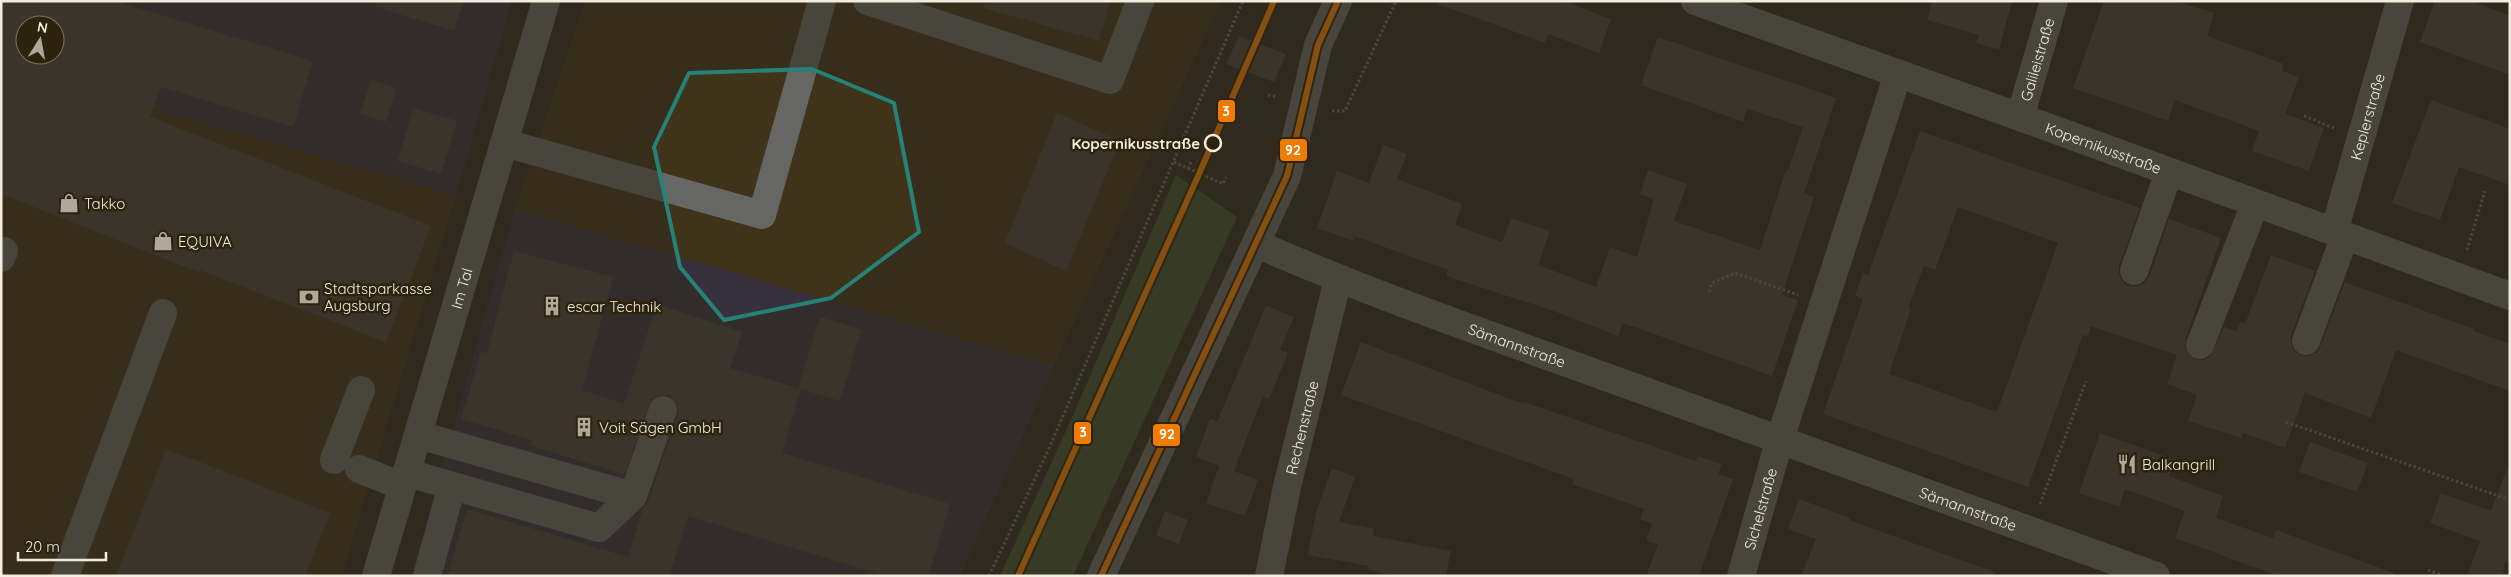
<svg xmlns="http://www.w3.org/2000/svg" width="2511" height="577" font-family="Quicksand,sans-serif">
<rect width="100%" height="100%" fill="#2f2a1e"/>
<path fill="#3f341a" d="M585,1H1221L1054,366L515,209Z
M1,50L167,112L456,196L342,576H1Z"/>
<path fill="#37313d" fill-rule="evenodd" d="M1,1H512L456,196L167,112L1,49ZM25,25H55V55H25Z
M515,209L1054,366L960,576H411Z"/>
<path fill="#415131" d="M1176,175L1237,217L1073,576H1000L1075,411Z"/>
<path fill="#4b403a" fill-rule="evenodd" d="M1,1H115L313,61L293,127L161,87L150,117L431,226L386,342L200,270L199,272L165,259L1,194ZM25,25H55V55H25Z
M377,1H463L454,31L376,7Z
M985,1H1110L1099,41L984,8Z
M1439,1H1563L1611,19L1599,53L1548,34L1545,43L1438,4Z
M1932,1H2012L1999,50L1976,43L1979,35L1927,20Z
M2104,1H2176L2214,13L2207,36L2284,64L2282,71L2299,77L2285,114L2324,128L2309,171L2252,151L2259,131L2175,100L2168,121L2073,88Z
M2435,1H2472L2510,16V75L2420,42Z
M1239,36L1286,54L1274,82L1226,64Z
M1658,37L1836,98L1804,193L1814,197L1782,295L1798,300L1772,376L1623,323L1618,336L1551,310L1446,276L1448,270L1354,236L1353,241L1317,228L1337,171L1369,183L1383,145L1407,154L1397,179L1462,204L1455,225L1502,242L1511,218L1550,231L1538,265L1596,287L1610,247L1637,257L1654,199L1640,194L1648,170L1687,184L1674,221L1760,250L1786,170H1788L1803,127L1747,109L1743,122L1641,85Z
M371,80L396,88L386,122L360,114Z
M2431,100L2510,129V185L2459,167L2440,220L2392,203Z
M413,108L457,121L441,174L398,161Z
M1057,113L1120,141L1066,271L1005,243Z
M1920,131L2140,208L2119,266V274L2122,281L2128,286H2137L2144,283L2149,277L2169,219L2221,238L2185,340V348L2188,354L2194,359L2203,360L2210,357L2224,327L2236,331L2240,322L2245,324L2271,255L2315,271L2291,336V343L2294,351L2300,355L2309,356L2316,353L2320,347L2345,282L2474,329L2473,331L2510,344V391L2396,350L2371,418L2305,393L2285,448L2243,433L2241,438L2188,421L2197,395L2167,384L2177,355L2091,326L2088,336L2083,335L2028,487L1823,414L1863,299L1855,295L1863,273L1868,275ZM1958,207L2058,243L1997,412L1889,374L1911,309L1908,308L1924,266L1935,270Z
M514,251L613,277L582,390L624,404L657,304L742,332L730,368L801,389L782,453L950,504L928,576H886L688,516L669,576H447L467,509L628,557L643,508L648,501L678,415V407L675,400L669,395H660L652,399L624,475L530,445L532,440L461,419L481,352L487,353Z
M1266,306L1294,317L1280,350L1288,353L1269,399L1263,396L1234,471L1258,480L1245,516L1206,503L1219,466L1196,457L1210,419L1217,422Z
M820,317L861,330L840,401L798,388Z
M1361,342L1523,404L1524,402L1696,461L1698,456L1722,464L1718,474L1733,479L1699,576H1646L1658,545L1646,540L1652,524L1640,519L1644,509L1572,484L1574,479L1341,395Z
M2100,433L2175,460L2169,476L2223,496L2216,518L2273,538L2276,530L2394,573V576H2278L2175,538L2185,511L2125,489L2119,507L2079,493Z
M2310,442L2368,463L2357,492L2299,472Z
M166,449L330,513L305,576H116Z
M1332,468L1355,477L1339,522L1374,529L1373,536L1451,551L1446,576H1396L1368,570L1369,566L1308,555L1316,512Z
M2507,468L2510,469V563L2505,562L2503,576H2467L2480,541L2430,523L2441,493L2491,511Z
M1799,499L1850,518V520L1865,526L1995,572L1994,576H1801L1816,539L1788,529Z
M1165,511L1188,520L1179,544L1156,535Z"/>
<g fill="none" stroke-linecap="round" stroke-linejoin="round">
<path stroke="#676663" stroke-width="3" stroke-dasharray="2.5 2.5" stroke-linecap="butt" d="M1268,95L1278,97
M1332,111H1345L1396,1
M2304,116L2334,128
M1174,162L1223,184L1226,177
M1188,169L1191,162
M2467,250L2485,191
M1709,292L1712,283L1735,273L1798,295
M2286,422L2510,500
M2040,504L2086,381
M2428,570L2444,576
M989,576L1046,455L1243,1"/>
<g stroke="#666665" stroke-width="28">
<path d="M867,1L1110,80L1140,1"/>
<path id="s1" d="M1695,1L2020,117L2510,296"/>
<path id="s2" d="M2020,117L2054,1"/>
<path d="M505,143L762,215L822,1"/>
<path id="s3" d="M2334,232L2400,1"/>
<path id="s4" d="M1257,244C1375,296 1496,337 1617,381C1796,447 1976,511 2156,576"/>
<path d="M1,258L4,251"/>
<path d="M2134,271L2169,172"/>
<path d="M2306,341L2345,236"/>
<path d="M2200,345L2255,204"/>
<path d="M419,435L633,496"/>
<path d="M334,460L361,390"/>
<path d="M359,469L402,486"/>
<path d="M408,473L599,528L633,496L663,410"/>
<path d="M65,576L163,313"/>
<path id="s5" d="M376,576L546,1"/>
<path d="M427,576L452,486"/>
<path d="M1101,576L1287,176L1318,45L1338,1"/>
<path id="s6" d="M1269,576L1287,487L1338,279"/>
<path id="s7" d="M1741,576L1779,442L1898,74"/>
</g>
<defs>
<path id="bus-1" d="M1101,576L1287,176L1318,45L1338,1"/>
</defs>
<use href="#bus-1" stroke="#2c230d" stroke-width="10"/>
<use href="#bus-1" stroke="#ef7c00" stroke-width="6"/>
<defs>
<path id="tram-1" d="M1018,576L1199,174L1274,1"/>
</defs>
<use href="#tram-1" stroke="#2c230d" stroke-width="10"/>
<use href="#tram-1" stroke="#ef7c00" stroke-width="6"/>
</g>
<path d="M0 0H2511V577H0ZM812,69L894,103L919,232L831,298L724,320L680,267L654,147L689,73Z" fill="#2f2a1e" fill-opacity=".55" fill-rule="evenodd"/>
<path fill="none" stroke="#268279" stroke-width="4" stroke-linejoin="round" d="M812,69L894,103L919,232L831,298L724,320L680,267L654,147L689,73Z"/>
<defs>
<symbol id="shop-bare" viewBox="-9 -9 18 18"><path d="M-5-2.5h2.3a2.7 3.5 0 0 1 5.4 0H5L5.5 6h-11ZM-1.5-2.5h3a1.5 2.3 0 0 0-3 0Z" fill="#aea99c" stroke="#2c230d" stroke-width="2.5" paint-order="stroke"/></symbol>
<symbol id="bank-bare" viewBox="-9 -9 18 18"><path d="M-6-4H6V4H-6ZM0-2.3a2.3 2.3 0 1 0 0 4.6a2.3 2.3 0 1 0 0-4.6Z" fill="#aea99c" stroke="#2c230d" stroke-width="2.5" paint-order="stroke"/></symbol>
<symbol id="building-bare" viewBox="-9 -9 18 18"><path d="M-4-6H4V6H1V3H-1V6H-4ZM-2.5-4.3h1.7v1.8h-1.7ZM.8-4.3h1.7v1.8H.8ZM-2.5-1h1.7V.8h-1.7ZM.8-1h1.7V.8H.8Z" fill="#aea99c" stroke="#2c230d" stroke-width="2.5" paint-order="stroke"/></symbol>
<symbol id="restaurant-bare" viewBox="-9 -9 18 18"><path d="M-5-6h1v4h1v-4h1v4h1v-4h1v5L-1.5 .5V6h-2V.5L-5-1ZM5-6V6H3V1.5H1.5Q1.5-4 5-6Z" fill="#aea99c" stroke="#2c230d" stroke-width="2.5" paint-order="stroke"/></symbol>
</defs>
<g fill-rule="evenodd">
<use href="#shop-bare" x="55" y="189" width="28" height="28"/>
<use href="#shop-bare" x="149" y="227" width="28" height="28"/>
<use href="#bank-bare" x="295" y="283" width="28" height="28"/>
<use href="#building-bare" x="538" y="292" width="28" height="28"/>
<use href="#building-bare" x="570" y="413" width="28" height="28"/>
<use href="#restaurant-bare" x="2113" y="450" width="28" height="28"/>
</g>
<circle fill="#2c230d" stroke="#f3ede0" stroke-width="2.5" cx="1213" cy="143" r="8"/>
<g text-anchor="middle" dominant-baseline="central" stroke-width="5" stroke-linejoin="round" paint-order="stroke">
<g font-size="15" fill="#f3ede0" stroke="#2c230d">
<text stroke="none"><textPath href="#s2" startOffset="60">Galileistraße</textPath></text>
<text stroke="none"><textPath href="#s3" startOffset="120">Keplerstraße</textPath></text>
<text stroke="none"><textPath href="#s1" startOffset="434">Kopernikusstraße</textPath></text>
<text stroke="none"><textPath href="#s5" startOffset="300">Im Tal</textPath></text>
<text stroke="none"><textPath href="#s4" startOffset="279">Sämannstraße</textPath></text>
<text stroke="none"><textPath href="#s6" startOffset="152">Rechenstraße</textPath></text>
<text stroke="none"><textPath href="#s7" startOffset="70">Sichelstraße</textPath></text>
<text stroke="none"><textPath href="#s4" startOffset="759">Sämannstraße</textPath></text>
</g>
<g font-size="15" font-weight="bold" fill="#f3ede0" stroke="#2c230d" text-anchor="end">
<text x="1200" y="143">Kopernikusstraße</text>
</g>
<g font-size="15" fill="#f3ede0" stroke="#2c230d" text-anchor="start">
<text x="84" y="203">Takko</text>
<text x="178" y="241">EQUIVA</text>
<text x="324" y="288">Stadtsparkasse<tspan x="324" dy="17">Augsburg</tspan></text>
<text x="567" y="306">escar Technik</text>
<text x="599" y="427">Voit Sägen GmbH</text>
<text x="2142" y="464">Balkangrill</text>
</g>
</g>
<g stroke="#2c230d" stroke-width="2">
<rect x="1217" y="99" width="19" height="24" rx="5" fill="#ef7c00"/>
<rect x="1279" y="138" width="29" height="24" rx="5" fill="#ef7c00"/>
<rect x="1073" y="421" width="19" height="24" rx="5" fill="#ef7c00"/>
<rect x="1152" y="423" width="29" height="24" rx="5" fill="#ef7c00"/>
</g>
<g font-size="14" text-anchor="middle" font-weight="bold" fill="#fff">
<text x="1226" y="116">3</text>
<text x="1293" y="155">92</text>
<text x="1083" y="437">3</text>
<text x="1167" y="439">92</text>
</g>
<rect width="2511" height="577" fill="none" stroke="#f3ede0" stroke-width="5"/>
<g transform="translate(40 40) rotate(11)"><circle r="24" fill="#2c230d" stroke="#7c7461"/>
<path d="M0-4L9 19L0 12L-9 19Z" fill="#aea99c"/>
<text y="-8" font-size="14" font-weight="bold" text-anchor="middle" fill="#f3ede0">N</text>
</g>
<path d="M18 552v8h88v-8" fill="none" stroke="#f3ede0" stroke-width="2.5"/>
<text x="25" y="552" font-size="15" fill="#f3ede0" stroke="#2c230d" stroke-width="4" paint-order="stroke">20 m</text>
</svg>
